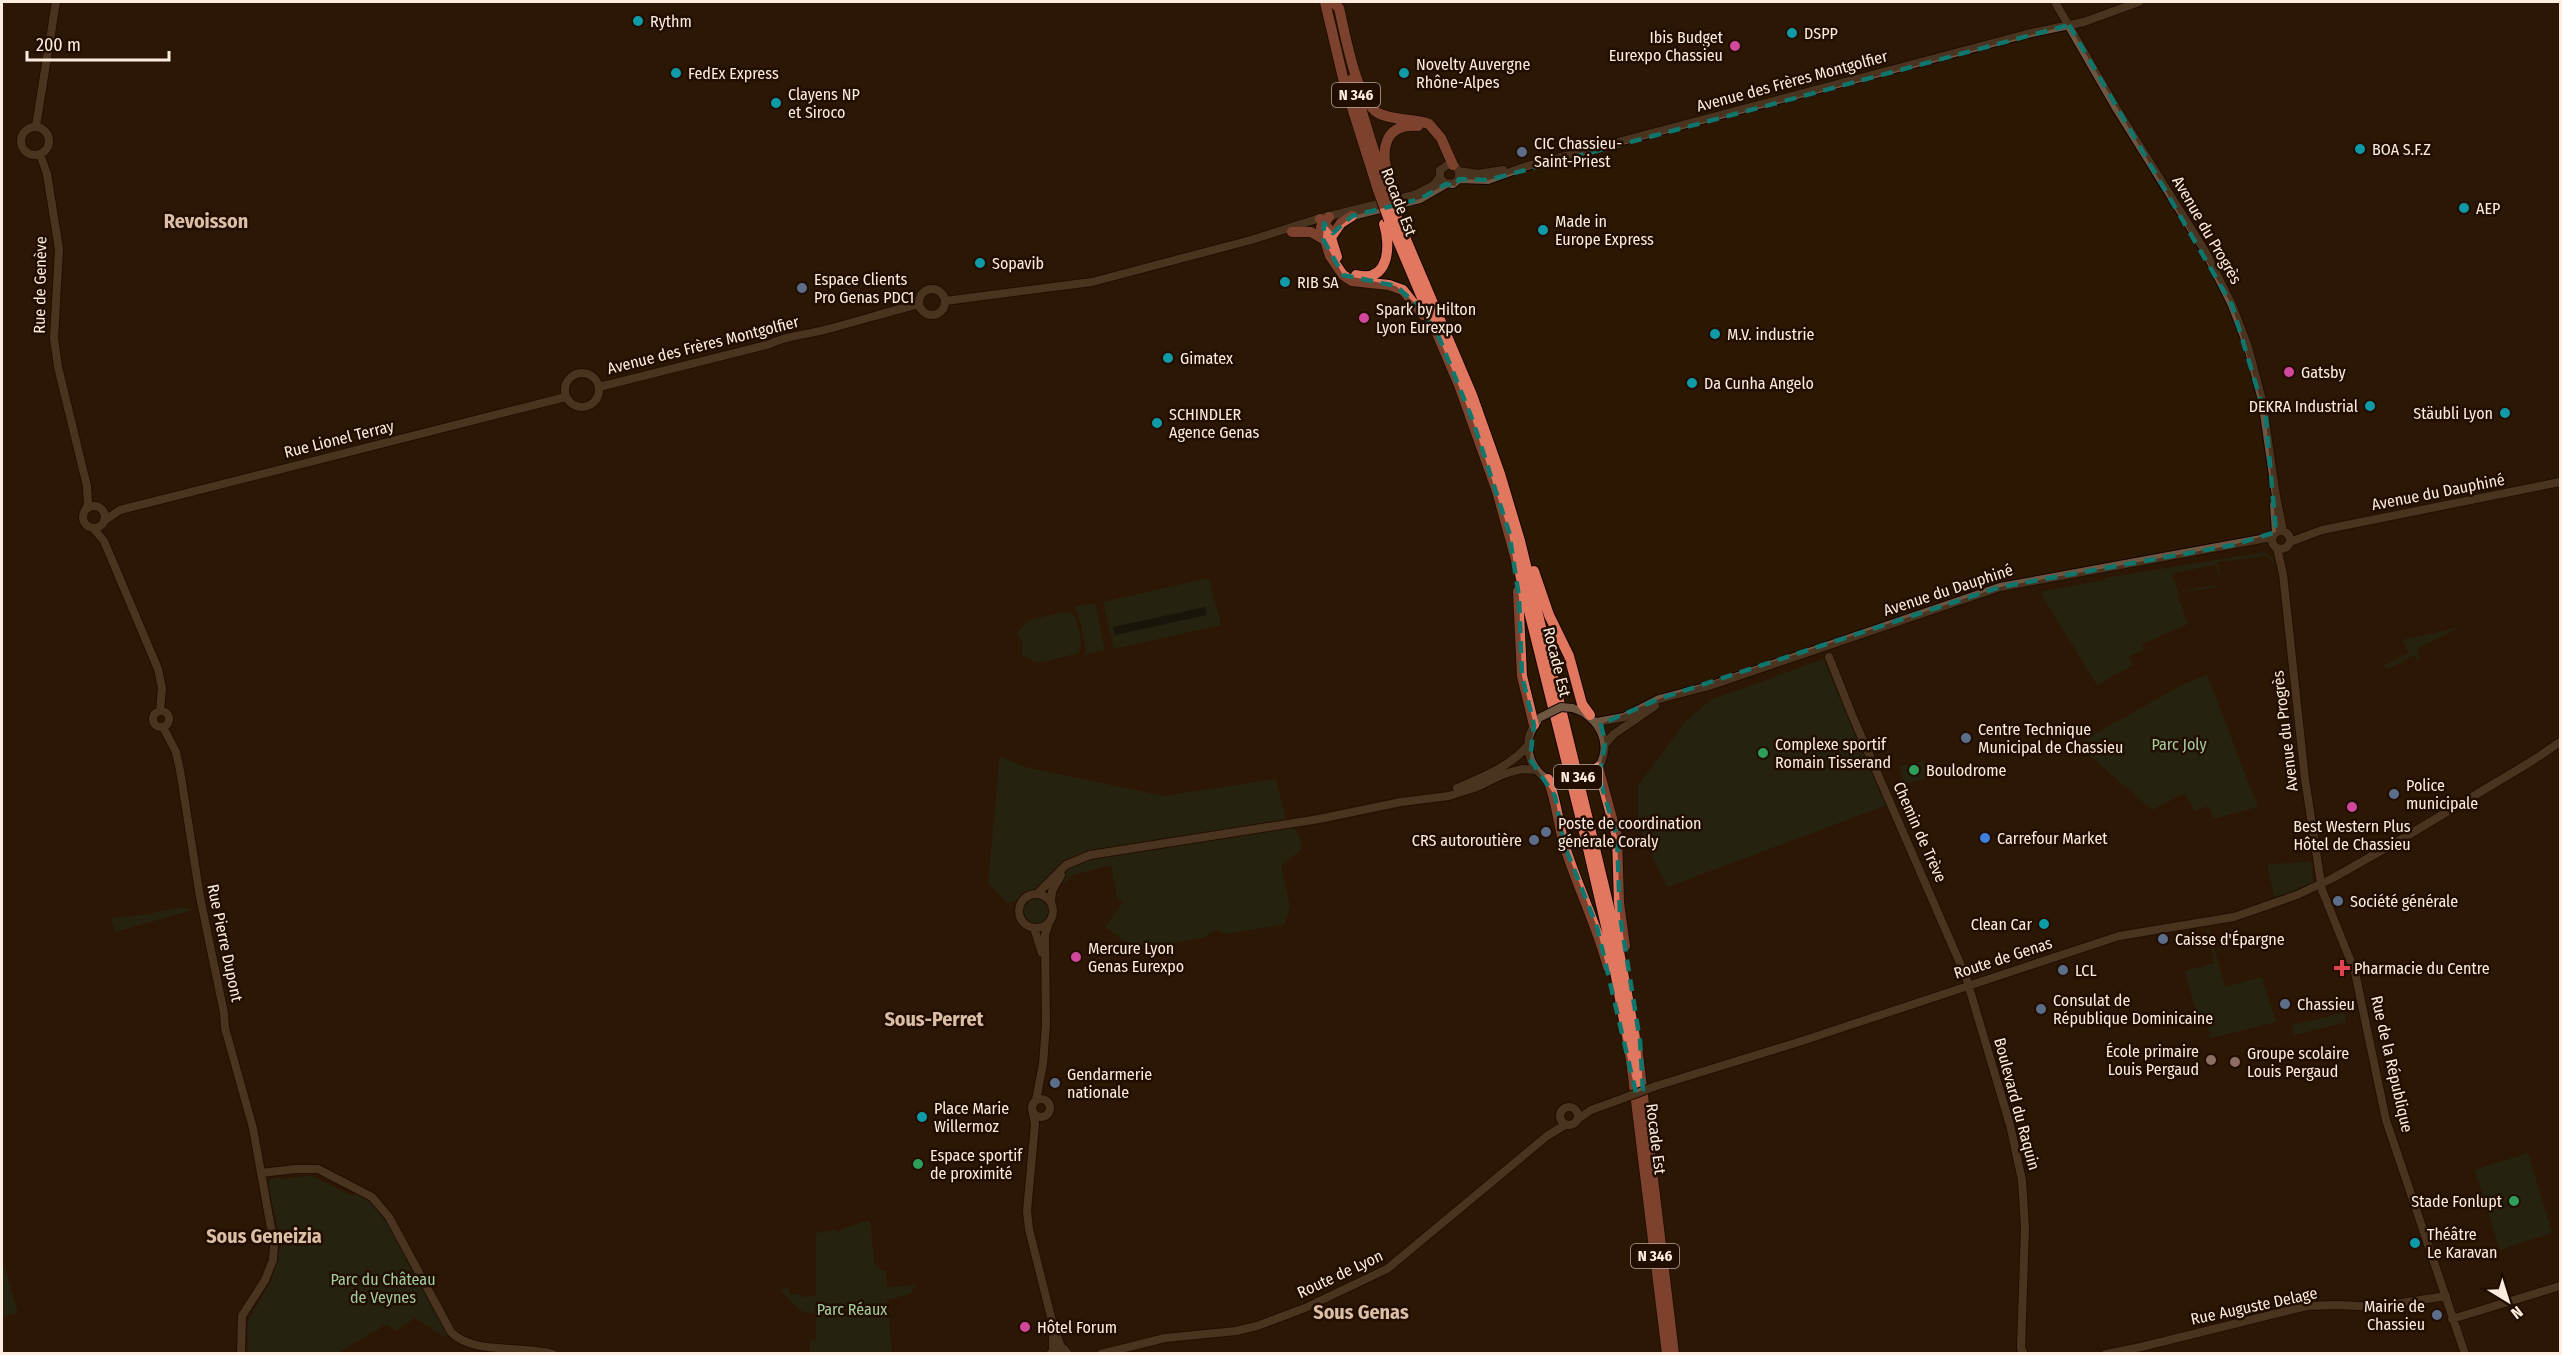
<svg xmlns="http://www.w3.org/2000/svg" width="2562" height="1355" font-family="'Fira Sans Condensed',sans-serif">
<rect width="100%" height="100%" fill="#2c1703"/>
<path fill="#20301f" d="M2265,552L2273,559L2275,565L2267,556L2218,562L2220,575H2218L2216,565L2172,573L2178,592L2212,585L2217,587L2177,593L2188,624L2142,644L2144,649L2129,657L2133,665L2097,685L2041,594L2044,591L2105,580V578Z
M1209,578L1221,625L1114,649L1103,602Z
M1095,603L1105,650L1084,655L1086,650L1078,612L1074,607Z
M1064,612L1073,614C1078,623 1084,644 1079,653L1043,662H1035L1022,655L1023,644L1017,633L1029,620Z
M2461,627L2418,648L2419,660L2414,655L2388,669L2383,666L2409,653L2402,640Z
M1823,659L1887,805L1667,887L1638,825V786L1686,721L1711,700Z
M2207,675L2258,807L2213,819L2209,806L2195,811L2185,793L2152,810L2080,747L2079,744L2082,741L2182,685Z
M1000,756L1025,767L1164,796L1276,779L1285,816L1299,835L1302,849L1281,866L1290,906L1285,924L1228,934L1215,930L1203,938L1143,948L1128,943L1105,927L1123,902L1117,897L1111,865L1074,875L1065,882L1039,887L1008,904L988,883Z
M1924,761L1927,775L1925,776V779L1904,784L1900,766Z
M2311,861L2313,882L2275,899L2267,865Z
M1024 911a13 13 0 1 1 26 0a13 13 0 1 1-26 0Z
M181,907L193,910L115,932L111,918L143,915Z
M2209,929L2225,987L2262,977L2276,1022L2211,1038L2207,1022L2197,1016L2185,971L2215,963L2206,930Z
M2344,1013L2346,1022L2294,1035L2292,1025Z
M2528,1153L2552,1233L2500,1250L2475,1170Z
M311,1176L353,1196L355,1192L375,1204L381,1211L448,1334L444,1337L415,1318L395,1331L387,1324L338,1353H248L247,1323L272,1279L281,1244L268,1184L271,1179L282,1178L285,1180L288,1178Z
M870,1220L874,1263L882,1271H886L887,1287L918,1285L914,1287L910,1294L887,1300L892,1353H810V1340L816,1339V1314L801,1311L780,1290L788,1288L791,1295L800,1294L803,1297L816,1296V1233L835,1230L838,1233L842,1229Z
M2,1258L18,1313L2,1317Z"/>
<path fill="#001313" d="M1205,607L1207,615L1115,635L1113,627Z"/>
<g fill="none" stroke-linecap="round" stroke-linejoin="round">
<defs>
<path id="secondary" d="M2055,2L2116,108L2205,251L2232,305L2248,347L2262,400L2276,496L2283,531
M36,126L56,2
M21 141a14 14 0 1 1 28 0a14 14 0 1 1-28 0Z
M40,154L47,174L59,249L54,338L58,367L87,486L88,504L86,509
M1459,171V179L1453,184L1445,183L1440,178V170L1449,164L1456,167L1459,171L1478,174L1503,170
M1459,179L1488,180L1524,167L2027,34L2084,22L2139,2
M1348,217L1420,199L1446,184
M919 302a13 13 0 1 1 26 0a13 13 0 1 1-26 0Z
M945,301L1092,282L1251,240L1314,220L1414,195L1434,185L1440,177
M565 390a17 17 0 1 1 34 0a17 17 0 1 1-34 0Z
M599,387L770,344C787,335 806,335 824,330C856,322 887,312 919,304
M2274,505L2276,532
M83 517a11 11 0 1 1 22 0a11 11 0 1 1-22 0Z
M104,521L120,510L566,397
M93,528L104,541L158,669L162,688L160,711
M2272 540a9 9 0 1 1 18 0a9 9 0 1 1-18 0Z
M2290,542L2322,530L2560,482
M2277,548L2283,574L2305,779L2322,890L2355,972L2386,1120L2465,1354
M1829,657L1852,715L1966,977L2010,1125L2022,1180L2025,1228L2021,1348L2024,1354
M1572,708C1599,715 1616,747 1595,771
M153 719a8 8 0 1 1 16 0a8 8 0 1 1-16 0Z
M1537,722C1521,741 1528,770 1551,781
M1597,722L1624,717L1659,699L1709,686L2000,587L2272,537
M163,727L176,752L180,770L200,897L224,1013L225,1028L253,1128L274,1245L273,1260L265,1280L242,1316L241,1354
M1605,744L1614,734L1655,706
M1457,788C1480,778 1512,766 1528,745
M1038,893L1066,865L1090,855L1319,819L1401,802L1449,796L1477,787L1504,774L1522,769L1537,770
M1019 911a17 17 0 1 1 34 0a17 17 0 1 1-34 0Z
M1051,901L1052,891L1061,875
M1034,928L1042,953
M1656,1086L1802,1041L2119,936L2234,917L2297,895L2333,878L2395,843L2532,761L2560,742
M1032 1108a9 9 0 1 1 18 0a9 9 0 1 1-18 0Z
M1036,1100L1043,1064L1046,1025L1045,935L1049,922
M1560 1116a9 9 0 1 1 18 0a9 9 0 1 1-18 0Z
M1033,1113L1035,1124L1027,1211L1029,1229L1053,1325L1061,1347
M1578,1119L1591,1110L1616,1101
M261,1173L296,1169H318L372,1197L389,1217L451,1332C473,1355 523,1345 553,1354
M2452,1319L2560,1286
M1053,1332V1349
M1050,1354L1058,1347L1064,1349L1068,1354
M1101,1354L1165,1338L1236,1331L1257,1326L1305,1308L1387,1269L1547,1136L1565,1125
M2106,1354L2141,1347L2307,1306L2337,1305L2376,1307L2446,1296"/>
<path id="highway" d="M1325,2L1344,82L1378,190
M1333,2L1339,8C1345,33 1356,100 1378,113C1393,121 1413,118 1429,124L1441,138L1453,165
M1352,79L1385,187
M1389,177C1380,152 1383,123 1418,126
M1396,216L1472,395L1500,474L1520,541L1592,836L1617,941L1637,1046L1674,1354
M1329,217L1321,227L1330,256L1343,275L1352,281L1389,285L1403,290L1423,315
M1320,219L1328,228L1337,257
M1389,220L1459,385L1497,491L1518,567L1586,840L1610,943L1631,1060L1667,1354
M1292,232H1311L1323,239
M1332,236L1341,223L1352,216
M1356,275C1389,284 1391,246 1384,224
M1534,571L1549,615L1569,656L1582,704L1590,715
M1518,591L1522,676L1534,725
M1598,767L1617,837L1619,903L1625,946
M1548,779C1557,802 1558,824 1565,847C1578,888 1597,925 1608,967"/>
</defs>
<use href="#secondary" stroke="#140300" stroke-width="10"/>
<use href="#highway" stroke="#140300" stroke-width="12"/>
<use href="#secondary" stroke="#6f5640" stroke-width="8"/>
<use href="#highway" stroke="#e1775f" stroke-width="10"/>
<defs>
<path id="secondary-bridge" d="M1541,717L1561,707L1572,708
M1558,783L1569,784L1590,775
M1616,1101L1656,1086"/>
<path id="highway-bridge" d="M1385,187L1396,216
M1378,190L1389,220"/>
</defs>
<use href="#secondary-bridge" stroke="#140300" stroke-width="10" stroke-linecap="butt"/>
<use href="#highway-bridge" stroke="#140300" stroke-width="12" stroke-linecap="butt"/>
<use href="#secondary-bridge" stroke="#6f5640" stroke-width="8"/>
<use href="#highway-bridge" stroke="#e1775f" stroke-width="10"/>
</g>
<path d="M0 0H2562V1355H0ZM2069,25L2232,305L2266,418L2276,532L2233,545L2000,587L1659,699L1601,724L1605,744L1599,777L1617,837L1620,916L1640,1041L1643,1090L1636,1093L1597,927L1564,844L1555,796L1530,759L1534,725L1522,676L1519,597L1509,532L1473,421L1438,335L1416,304L1396,286L1343,275L1323,239L1324,223L1333,233L1352,216L1420,199L1446,184L1455,186L1459,179L1488,180Z" fill="#2c1703" fill-opacity=".55" fill-rule="evenodd"/>
<path fill="none" stroke="#0f766e" stroke-width="4.5" stroke-dasharray="12 8" stroke-linejoin="round" d="M2069,25L2232,305L2266,418L2276,532L2233,545L2000,587L1659,699L1601,724L1605,744L1599,777L1617,837L1620,916L1640,1041L1643,1090L1636,1093L1597,927L1564,844L1555,796L1530,759L1534,725L1522,676L1519,597L1509,532L1473,421L1438,335L1416,304L1396,286L1343,275L1323,239L1324,223L1333,233L1352,216L1420,199L1446,184L1455,186L1459,179L1488,180Z"/>
<g fill="#0f9aa8" stroke="#220e00" stroke-width="2">
<circle cx="638" cy="21" r="6"/>
<circle cx="1792" cy="33" r="6"/>
<circle cx="676" cy="73" r="6"/>
<circle cx="1404" cy="73" r="6"/>
<circle cx="776" cy="103" r="6"/>
<circle cx="2360" cy="149" r="6"/>
<circle cx="2464" cy="208" r="6"/>
<circle cx="1543" cy="230" r="6"/>
<circle cx="980" cy="263" r="6"/>
<circle cx="1285" cy="282" r="6"/>
<circle cx="1715" cy="334" r="6"/>
<circle cx="1168" cy="358" r="6"/>
<circle cx="1692" cy="383" r="6"/>
<circle cx="2370" cy="406" r="6"/>
<circle cx="2505" cy="413" r="6"/>
<circle cx="1157" cy="423" r="6"/>
<circle cx="2044" cy="924" r="6"/>
<circle cx="922" cy="1117" r="6"/>
<circle cx="2415" cy="1243" r="6"/>
</g>
<g fill="#d1479c" stroke="#220e00" stroke-width="2">
<circle cx="1735" cy="46" r="6"/>
<circle cx="1364" cy="318" r="6"/>
<circle cx="2289" cy="372" r="6"/>
<circle cx="2352" cy="807" r="6"/>
<circle cx="1076" cy="957" r="6"/>
<circle cx="1025" cy="1327" r="6"/>
</g>
<g fill="#5c6f8a" stroke="#220e00" stroke-width="2">
<circle cx="1522" cy="152" r="6"/>
<circle cx="802" cy="288" r="6"/>
<circle cx="1966" cy="738" r="6"/>
<circle cx="2394" cy="794" r="6"/>
<circle cx="1546" cy="832" r="6"/>
<circle cx="1534" cy="840" r="6"/>
<circle cx="2338" cy="901" r="6"/>
<circle cx="2163" cy="939" r="6"/>
<circle cx="2063" cy="970" r="6"/>
<circle cx="2285" cy="1004" r="6"/>
<circle cx="2041" cy="1009" r="6"/>
<circle cx="1055" cy="1083" r="6"/>
<circle cx="2437" cy="1315" r="6"/>
</g>
<g fill="#2e9e5b" stroke="#220e00" stroke-width="2">
<circle cx="1763" cy="753" r="6"/>
<circle cx="1914" cy="770" r="6"/>
<circle cx="918" cy="1164" r="6"/>
<circle cx="2514" cy="1201" r="6"/>
</g>
<circle fill="#3f7fe0" stroke="#220e00" stroke-width="2" cx="1985" cy="838" r="6"/>
<path fill="#e0444e" stroke="#220e00" stroke-width="2" d="M2339 959h6v6h6v6h-6v6h-6v-6h-6v-6h6z"/>
<g fill="#8d6e63" stroke="#220e00" stroke-width="2">
<circle cx="2211" cy="1060" r="6"/>
<circle cx="2235" cy="1062" r="6"/>
</g>
<g text-anchor="middle" dominant-baseline="central" stroke-width="5" stroke-linejoin="round" paint-order="stroke">
<g fill="#220e00" stroke="#bbaa9d" stroke-width="1.5">
<rect x="1332" y="83" width="48" height="24" rx="4.5"/>
<rect x="1554" y="765" width="48" height="24" rx="4.5"/>
<rect x="1631" y="1244" width="48" height="24" rx="4.5"/>
</g>
<g font-size="15" font-weight="bold" fill="#fcede0">
<text x="1356" y="95">N 346</text>
<text x="1578" y="777">N 346</text>
<text x="1655" y="1256">N 346</text>
</g>
<g font-size="16" fill="#fcede0" stroke="#220e00" text-anchor="start">
<text x="650" y="21">Rythm</text>
<text x="1804" y="33">DSPP</text>
<text x="1723" y="37" text-anchor="end">Ibis Budget<tspan x="1723" dy="18">Eurexpo Chassieu</tspan></text>
<text x="1416" y="64">Novelty Auvergne<tspan x="1416" dy="18">Rhône-Alpes</tspan></text>
<text x="688" y="73">FedEx Express</text>
<text x="788" y="94">Clayens NP<tspan x="788" dy="18">et Siroco</tspan></text>
<text x="1534" y="143">CIC Chassieu-<tspan x="1534" dy="18">Saint-Priest</tspan></text>
<text x="2372" y="149">BOA S.F.Z</text>
<text x="2476" y="208">AEP</text>
<text x="1555" y="221">Made in<tspan x="1555" dy="18">Europe Express</tspan></text>
<text x="992" y="263">Sopavib</text>
<text x="814" y="279">Espace Clients<tspan x="814" dy="18">Pro Genas PDC1</tspan></text>
<text x="1297" y="282">RIB SA</text>
<text x="1376" y="309">Spark by Hilton<tspan x="1376" dy="18">Lyon Eurexpo</tspan></text>
<text x="1727" y="334">M.V. industrie</text>
<text x="1180" y="358">Gimatex</text>
<text x="2301" y="372">Gatsby</text>
<text x="1704" y="383">Da Cunha Angelo</text>
<text x="2358" y="406" text-anchor="end">DEKRA Industrial</text>
<text x="2493" y="413" text-anchor="end">Stäubli Lyon</text>
<text x="1169" y="414">SCHINDLER<tspan x="1169" dy="18">Agence Genas</tspan></text>
<text x="1978" y="729">Centre Technique<tspan x="1978" dy="18">Municipal de Chassieu</tspan></text>
<text x="1775" y="744">Complexe sportif<tspan x="1775" dy="18">Romain Tisserand</tspan></text>
<text x="1926" y="770">Boulodrome</text>
<text x="2406" y="785">Police<tspan x="2406" dy="18">municipale</tspan></text>
<text x="1558" y="823">Poste de coordination<tspan x="1558" dy="18">générale Coraly</tspan></text>
<text x="2352" y="826" text-anchor="middle">Best Western Plus<tspan x="2352" dy="18">Hôtel de Chassieu</tspan></text>
<text x="1997" y="838">Carrefour Market</text>
<text x="1522" y="840" text-anchor="end">CRS autoroutière</text>
<text x="2350" y="901">Société générale</text>
<text x="2032" y="924" text-anchor="end">Clean Car</text>
<text x="2175" y="939">Caisse d'Épargne</text>
<text x="1088" y="948">Mercure Lyon<tspan x="1088" dy="18">Genas Eurexpo</tspan></text>
<text x="2354" y="968">Pharmacie du Centre</text>
<text x="2075" y="970">LCL</text>
<text x="2053" y="1000">Consulat de<tspan x="2053" dy="18">République Dominicaine</tspan></text>
<text x="2297" y="1004">Chassieu</text>
<text x="2199" y="1051" text-anchor="end">École primaire<tspan x="2199" dy="18">Louis Pergaud</tspan></text>
<text x="2247" y="1053">Groupe scolaire<tspan x="2247" dy="18">Louis Pergaud</tspan></text>
<text x="1067" y="1074">Gendarmerie<tspan x="1067" dy="18">nationale</tspan></text>
<text x="934" y="1108">Place Marie<tspan x="934" dy="18">Willermoz</tspan></text>
<text x="930" y="1155">Espace sportif<tspan x="930" dy="18">de proximité</tspan></text>
<text x="2502" y="1201" text-anchor="end">Stade Fonlupt</text>
<text x="2427" y="1234">Théâtre<tspan x="2427" dy="18">Le Karavan</tspan></text>
<text x="2425" y="1306" text-anchor="end">Mairie de<tspan x="2425" dy="18">Chassieu</tspan></text>
<text x="1037" y="1327">Hôtel Forum</text>
</g>
<g font-size="16" fill="#fcede0" stroke="#220e00">
<text transform="translate(1792 81) rotate(-15)">Avenue des Frères Montgolfier</text>
<text transform="translate(1399 202) rotate(69)">Rocade Est</text>
<text transform="translate(2207 230) rotate(60)">Avenue du Progrès</text>
<text transform="translate(40 285) rotate(-89)">Rue de Genève</text>
<text transform="translate(703 345) rotate(-14)">Avenue des Frères Montgolfier</text>
<text transform="translate(339 439) rotate(-14)">Rue Lionel Terray</text>
<text transform="translate(2438 492) rotate(-11)">Avenue du Dauphiné</text>
<text transform="translate(1948 590) rotate(-18)">Avenue du Dauphiné</text>
<text transform="translate(1557 662) rotate(76)">Rocade Est</text>
<text transform="translate(2285 731) rotate(-97)">Avenue du Progrès</text>
<text transform="translate(1920 832) rotate(66)">Chemin de Trève</text>
<text transform="translate(225 943) rotate(78)">Rue Pierre Dupont</text>
<text transform="translate(2003 958) rotate(-18)">Route de Genas</text>
<text transform="translate(2392 1064) rotate(77)">Rue de la République</text>
<text transform="translate(2017 1104) rotate(75)">Boulevard du Raquin</text>
<text transform="translate(1656 1139) rotate(83)">Rocade Est</text>
<text transform="translate(1340 1274) rotate(-25)">Route de Lyon</text>
<text transform="translate(2254 1306) rotate(-12)">Rue Auguste Delage</text>
</g>
<g font-size="16" fill="#a2ce9e" stroke="#220e00">
<text x="2179" y="744">Parc Joly</text>
<text x="383" y="1279">Parc du Château<tspan x="383" dy="18">de Veynes</tspan></text>
<text x="852" y="1309">Parc Réaux</text>
</g>
<g font-size="20" font-weight="bold" fill="#dbbea6" stroke="#220e00">
<text x="206" y="221">Revoisson</text>
<text x="934" y="1019">Sous-Perret</text>
<text x="264" y="1236">Sous Geneizia</text>
<text x="1361" y="1312">Sous Genas</text>
</g>
</g>
<rect width="2562" height="1355" fill="none" stroke="#fcede0" stroke-width="6"/>
<g transform="translate(2508 1301) rotate(142)" stroke="#220e00" stroke-width="4.5" paint-order="stroke">
<path d="M0-4.5L10 22L0 15L-10 22Z" fill="#fcede0"/>
<text y="-9" font-size="16" font-weight="bold" text-anchor="middle" fill="#fcede0">N</text>
</g>
<path d="M27 51v9h142v-9" fill="none" stroke="#fcede0" stroke-width="3"/>
<text x="36" y="51" font-size="18" fill="#fcede0" stroke="#220e00" stroke-width="4.5" paint-order="stroke">200 m</text>
</svg>
